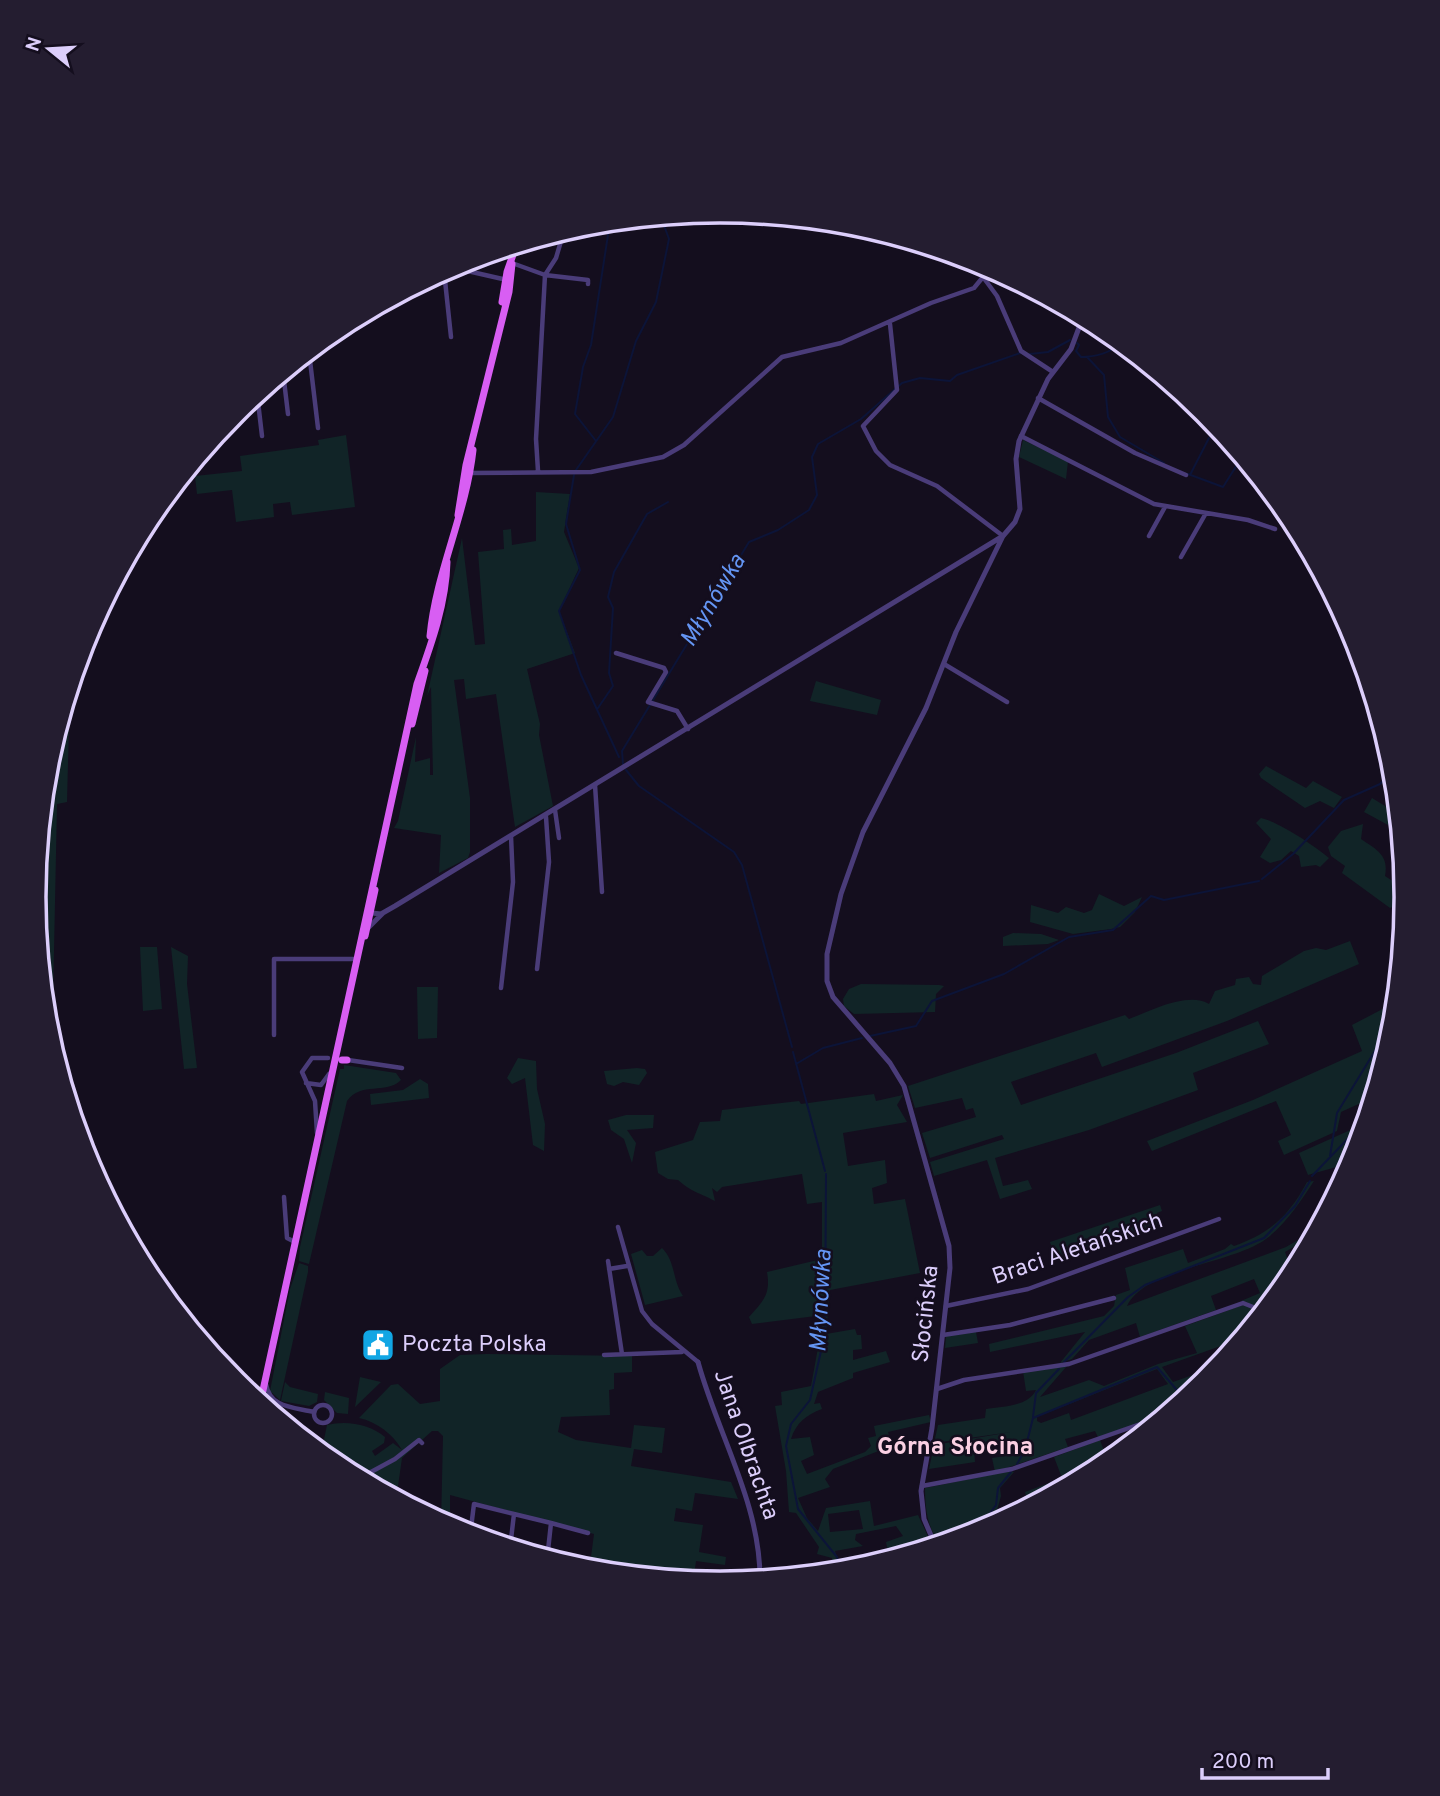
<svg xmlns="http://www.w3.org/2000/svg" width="1440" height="1796" font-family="Overpass,sans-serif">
<rect width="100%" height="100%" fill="#140e1e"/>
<path fill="#112427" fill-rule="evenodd" d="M346,435L355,507L292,515L290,502L273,504L274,517L236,522L232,490L197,494L195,476L242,471L240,456L319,445L318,440Z
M1023,440L1068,461L1066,479L1019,457Z
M536,492L570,494L564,532L579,568L559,611L575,653L527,669L540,724L539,735L553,806L515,827L496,694L466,699L464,679L454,680L470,798V852L468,858L439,873L441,835L394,828L398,821L416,737L415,762L430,758V775H433L431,687L427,696L462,538L475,645L485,644L478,552L504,549L503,530L511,529L512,545L536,541Z
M816,681L881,700L877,715L810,701Z
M70,687L67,802L57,804L52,1050L46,1032L33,898L47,764Z
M1266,766L1306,788L1313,781L1342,797L1334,808L1320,801L1305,808L1261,778L1259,774Z
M1372,798L1395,812L1388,825L1364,812Z
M1261,818C1279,822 1315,846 1329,858L1320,867L1316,865L1301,867L1299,856L1291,851L1281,860L1270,863L1260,857L1271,839L1256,823Z
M1363,824L1361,839C1377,850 1389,855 1385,876L1406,890L1407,901L1390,908L1342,873L1345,866L1331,856L1328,847L1341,831Z
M1099,894L1124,906L1142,897L1135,912L1120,927L1111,929L1073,934L1030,922L1031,905L1058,913L1066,907L1084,913L1092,910Z
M1013,933L1041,934L1059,940L1048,944L1003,946V937Z
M1350,941L1359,964L1227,1021L1102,1067L1096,1053L1011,1082L1021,1105L1176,1053L1258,1021L1269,1044L1193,1073L1198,1090L1089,1130L995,1158L1003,1186L1028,1180L1032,1189L1000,1199L987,1160L934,1176L930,1162L1004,1139L1002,1135L930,1158L922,1133L976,1117L973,1108L966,1110L962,1098L915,1108L908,1086L1125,1015L1129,1019C1150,1011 1188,991 1209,1004L1215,991L1235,985L1236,979L1249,977L1253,984L1261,985L1262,976L1304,951L1316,948L1326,950Z
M140,947H157L162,1009L143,1011Z
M171,947L188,956L187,984L197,1068L184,1069Z
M861,984L939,985L944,986L936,994L935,1012L854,1014L844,1006L843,999L849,989Z
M417,987H438L437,1038L418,1039Z
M1396,1002L1390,1044L1378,1049L1372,1062L1386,1057L1374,1097L1341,1112L1337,1131L1284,1155L1278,1141L1291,1135L1276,1101L1152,1151L1147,1141L1253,1100L1362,1051L1352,1025Z
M518,1058L536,1061L537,1089L545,1124L544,1151L533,1145L525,1078L512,1084L507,1078Z
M344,1065L396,1073L401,1080C386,1095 361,1081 347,1101L309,1264L299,1261L300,1247L340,1069H344Z
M637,1068L645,1069L647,1073L639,1085L623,1082L614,1086L607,1084L604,1071Z
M420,1079L428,1084L429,1098L371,1105L370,1094L403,1090Z
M874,1094L876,1101L903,1095L897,1105L907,1122L843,1133L848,1166L885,1160L887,1183L872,1188L874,1204L905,1199L920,1273L830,1290L826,1334L855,1329L857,1335H861L862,1349L853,1350V1360L886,1351L890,1362L853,1373V1378L818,1392L814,1404L820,1403L822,1409C806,1415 796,1423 791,1439L810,1437L814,1455L801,1461L807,1474L865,1452L871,1446L868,1438L876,1436L874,1426L929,1415L931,1422L888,1432L890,1439L886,1448L833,1469L825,1479L830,1487L798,1498L807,1518L818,1531L826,1508L870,1501L874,1526L918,1515L932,1545L889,1558L886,1542L903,1536L896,1526L856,1534L855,1540L863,1546L835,1551L843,1573H835L832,1558L817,1554L819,1547L796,1513L789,1512L786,1471L775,1406L782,1405L781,1392L811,1386L824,1315L752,1324L749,1317C763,1301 771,1295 767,1272L822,1259V1202L807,1204L802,1174L722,1187L717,1192L712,1188L715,1201C698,1192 693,1193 678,1180L668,1179L658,1173L655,1152L693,1140L700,1122L720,1121L722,1110L799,1101L801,1104ZM859,1510L863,1529L830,1532L828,1514Z
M626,1115H654L653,1128L627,1130L636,1143L632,1163L624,1139L611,1130L608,1120Z
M1366,1123L1360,1143L1343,1151L1344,1157L1357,1152L1354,1162L1308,1175L1299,1153Z
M1314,1181C1301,1201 1286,1224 1266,1239C1232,1264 1145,1268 1127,1306L1286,1247L1303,1237L1336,1195L1316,1234L1285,1252L1289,1263L1303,1257L1290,1280L1263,1294L1268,1308L1262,1315L1247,1302L1241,1301L1260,1293L1254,1279L1211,1296L1216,1310L1140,1337L1136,1323L1089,1340L1072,1359L1060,1363L1085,1332L990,1352L989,1344L1104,1316L1114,1306L1116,1295L1130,1290L1125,1268L1183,1249L1188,1263L1225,1249L1231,1244L1234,1246C1269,1234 1289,1216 1307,1182Z
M1160,1205L1162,1211L1157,1213L1161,1223L1056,1260L1050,1242Z
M662,1248C676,1262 672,1280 683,1296L645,1305L631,1254L642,1250L647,1256H653Z
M299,1263L308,1266V1272L280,1400L270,1391L290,1289Z
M1243,1305L1252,1307L1260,1317L1243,1338L1162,1367L1173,1382L1221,1365L1205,1384L1171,1412L1098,1437L1095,1431L1065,1439L1068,1447L995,1472L992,1458L1017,1454L1015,1442L974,1449L975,1462L929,1469L934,1445L1011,1432L934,1443L938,1425L985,1418L986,1409C1002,1406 1028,1407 1036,1390L1026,1391L1023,1371L1067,1366L1040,1397L1089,1380L1104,1386L1158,1364L1197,1353L1185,1326ZM1157,1369L1168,1384L1071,1420L1069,1413L1041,1423L1037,1421V1417Z
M976,1332L978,1343L945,1348L946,1336Z
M487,1354L632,1356V1372L614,1373V1389L609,1390L610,1415L561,1417L558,1432L576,1440L631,1448L634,1425L665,1428L662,1453L634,1449L631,1466L731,1482L738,1499L695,1493L692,1511L676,1508L674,1521L703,1525L699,1552L726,1557L725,1565L696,1561L694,1575L717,1579L715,1584L589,1572L594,1534L450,1495V1529L441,1524L443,1436L438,1431H432L402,1458L396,1500L391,1494L338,1469L321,1454L327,1425C346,1420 370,1424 385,1437L384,1443L372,1451L375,1456L393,1443L402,1450C393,1434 377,1422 359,1418L391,1385L398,1384L420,1404L440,1401V1369L460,1355Z
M360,1377L381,1382L355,1407Z
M285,1382L290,1387L318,1394L317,1402L309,1406L281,1401Z
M325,1392L349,1398L348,1414L337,1413L324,1400Z
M1100,1440L1106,1456L1126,1449L1109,1462L1065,1477L1068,1487L1062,1490L1060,1485L1046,1490L1048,1497L1028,1503L1025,1492L1062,1478L1054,1457Z
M1009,1471L1014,1472L1000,1488L1001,1496L996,1514L998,1516L1034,1505L982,1533L942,1545C928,1532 925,1509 925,1488Z"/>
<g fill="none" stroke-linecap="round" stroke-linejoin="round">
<path stroke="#0c1438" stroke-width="2" d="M1077,343L1079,345L1076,351L1081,357C1094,357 1113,353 1120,342
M1030,354L1048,352L1070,340
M1087,357L1104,375L1108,417L1120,437L1164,463
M596,441L575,414L583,367L591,345L610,222
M576,470L613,417L636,341L656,302L669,239L661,217
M1188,474L1223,487L1242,457
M574,475L566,524L580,570L559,611L581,675L619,757
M1190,475L1209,438
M653,700L749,542L778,530L809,510L817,495L812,457L818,444L861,419L902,383L920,378L950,381L957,375L1020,353
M598,708L613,686L609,673L613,608L608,597L614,572L647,514L668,502
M623,764L622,751L650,705
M626,770L639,786L734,852L742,865L792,1047
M1262,879L1293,854L1344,800L1380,784L1394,770
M870,1036L916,1026L932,1001L1004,974L1069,937L1113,930L1151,896L1164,900L1259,881
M793,1052L825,1171
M796,1064L823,1048L862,1038
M1365,1120L1368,1117
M1330,1156L1337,1113L1395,1018
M826,1174L825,1333L810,1400L791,1424L786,1446L798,1509L837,1557L840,1573
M1312,1176L1360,1126
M1064,1362L1128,1297L1145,1285L1264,1238L1295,1206L1310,1181
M1033,1417L1036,1393L1059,1369
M1017,1464L1025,1450L1033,1418L1157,1367L1182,1396L1189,1397
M942,1545L988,1516L996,1505L998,1488L1011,1472"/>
<path stroke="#4a3c79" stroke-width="4.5" d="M564,231L556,258L545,275L588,280V284
M512,263L545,275L536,439L538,471
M450,267L507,280
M444,271L451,337
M983,277L997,296L1021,351L1053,372
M1066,308L1081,323
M890,324L897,390L863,426L876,451L890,465L937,486L1003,536
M309,352L318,428
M283,372L288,414
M257,393L262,436
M1038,398L1135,453L1186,475
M1021,436L1154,504L1248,520L1275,529
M470,473L591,472L663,457L684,445L782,357L841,343L931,303L974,288L983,277L987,266
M1149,536L1165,507
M1181,557L1206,513
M616,653L664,668L666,672L648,702L677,711L688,729
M944,664L1007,702
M595,785L602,892
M555,810L559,838
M537,969L549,862L546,817
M501,988L513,882L511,836
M274,1035V959H357
M348,1060L402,1068
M306,1083L321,1085L329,1074
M317,1133L315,1101L302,1072L312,1058H328
M284,1197L287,1238L295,1242
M618,1227L642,1311L652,1324L698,1362
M608,1261L622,1354
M609,1269L627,1266
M946,1306L1028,1289L1219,1219
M943,1335L1010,1325L1114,1298
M604,1355L682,1352
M266,1384C270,1408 293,1407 314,1412
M937,1389L964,1380L1069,1364L1243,1303L1253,1307L1261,1316
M314 1414a9 9 0 1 1 18 0a9 9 0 1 1-18 0Z
M265,1409L276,1403
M358,1479L395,1459L419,1440L422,1443
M922,1486L1012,1469L1169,1414
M514,1514L551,1523L547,1560
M551,1523L588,1533
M470,1536L474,1504L514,1514L510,1548"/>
<path stroke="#4a3c79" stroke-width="5" d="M372,913L381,914L395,906L1003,536L1015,522L1020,509L1016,459L1019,441L1048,379L1071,349L1083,317
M368,928L383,913
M698,1362C718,1435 761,1505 760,1581
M936,1547L924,1519L921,1491L932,1428L950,1268L949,1246L904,1086L890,1063L833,997L827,981V954L841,894L863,832L926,708L956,632L1003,536"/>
<path stroke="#d85ef3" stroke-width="7" d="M502,302L507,272L516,246
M458,515L466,465L509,292L512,264
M430,636C436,572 466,514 473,450
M412,724L425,671
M365,936L375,890
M342,1060H347
M260,1404L417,684C431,645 446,604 447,562"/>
</g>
<defs>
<symbol id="civic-square" viewBox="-11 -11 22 22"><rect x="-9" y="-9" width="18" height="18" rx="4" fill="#11a6e4" stroke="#140e1e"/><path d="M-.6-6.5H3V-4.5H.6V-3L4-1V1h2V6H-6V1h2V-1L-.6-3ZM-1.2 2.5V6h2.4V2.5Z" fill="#fff"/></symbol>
</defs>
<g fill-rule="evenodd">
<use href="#civic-square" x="359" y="1326" width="38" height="38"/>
</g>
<g text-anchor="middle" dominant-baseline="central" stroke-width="5" stroke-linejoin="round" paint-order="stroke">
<g font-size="23" fill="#dccefb" stroke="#140e1e">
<text transform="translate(1078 1250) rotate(-19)">Braci Aletańskich</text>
<text transform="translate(927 1314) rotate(-84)">Słocińska</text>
<text transform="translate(745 1445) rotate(71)">Jana Olbrachta</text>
</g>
<g font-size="23" fill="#dccefb" stroke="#140e1e" text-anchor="start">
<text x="402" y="1345">Poczta Polska</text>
</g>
<g font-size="24" font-style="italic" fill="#6495f3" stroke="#140e1e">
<text transform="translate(714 601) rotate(-59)">Młynówka</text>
<text transform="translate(822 1301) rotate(-87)">Młynówka</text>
</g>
<g font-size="24" font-weight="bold" fill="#fbd0e3" stroke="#140e1e">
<text x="955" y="1448">Górna Słocina</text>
</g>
</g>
<path d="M0 0H1440V1796H0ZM46 897a674 674 0 1 1 1348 0a674 674 0 1 1-1348 0Z" fill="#241d30" fill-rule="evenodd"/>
<path fill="none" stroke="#dccefb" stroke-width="3.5" d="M46 897a674 674 0 1 1 1348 0a674 674 0 1 1-1348 0Z"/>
<g transform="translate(49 49) rotate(288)" stroke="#140e1e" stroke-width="5" paint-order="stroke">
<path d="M0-5L12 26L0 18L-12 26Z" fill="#dccefb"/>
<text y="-10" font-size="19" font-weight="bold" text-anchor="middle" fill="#dccefb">N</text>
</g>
<path d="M1202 1768v10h126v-10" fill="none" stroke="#dccefb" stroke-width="3.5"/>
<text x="1212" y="1768" font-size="21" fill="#dccefb" stroke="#140e1e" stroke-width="5" paint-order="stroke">200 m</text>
</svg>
